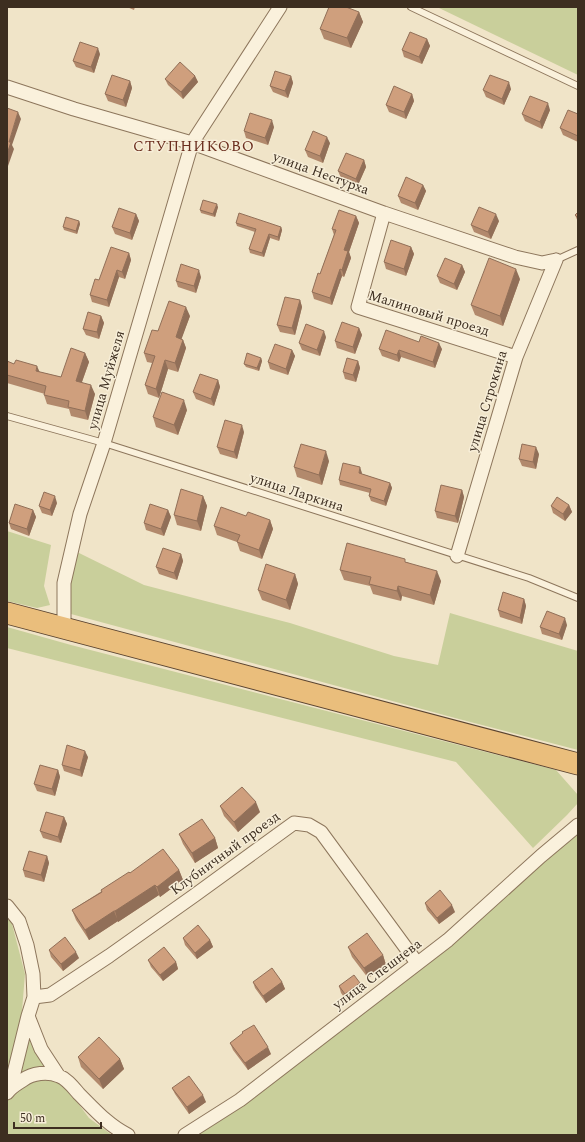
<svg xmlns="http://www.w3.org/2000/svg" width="585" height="1142" font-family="Spectral,serif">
<rect width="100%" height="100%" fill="#f0e4c8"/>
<path fill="#c9cf9b" d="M437,7H578V75Z
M7,531L51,545L44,586L50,605L37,608L7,601Z
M77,552L144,585L290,623L394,656L438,665L450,613L578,651V750L455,718L71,614L68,585Z
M7,627L71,645L556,770L578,795V803L567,815L533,848L456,762L7,648Z
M578,819V1135H194L419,963Z
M7,915L11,920L25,974L21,1023L48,1063L89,1118L112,1135H7Z"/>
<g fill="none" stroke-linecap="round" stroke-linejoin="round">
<defs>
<path id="service" d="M411,7L578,86
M556,260L578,250
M7,416L104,443L529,578L578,598"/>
<path id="minor" d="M7,87L74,109L192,143L384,213L515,257L542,263L556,260
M384,213L358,307L516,357
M457,556L516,357L556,260
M64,629V583L80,514L104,443L192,143L280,7
M7,906L19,921L27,945L33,974L34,997L28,1016L41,1049L58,1075
M34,997L50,995L109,956L195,895L294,823L309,825L321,832L417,963
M10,1089L28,1016
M7,1093C11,1087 17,1084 23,1080C32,1073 48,1071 59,1076C67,1079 73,1087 79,1094C94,1109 109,1126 128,1135
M185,1135L240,1100L448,940L541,856L578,825"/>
<path id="trunk" d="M7,613L578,764"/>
</defs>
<use href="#service" stroke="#8d765c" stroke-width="8"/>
<use href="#minor" stroke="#8d765c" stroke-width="15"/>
<use href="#trunk" stroke="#5b4430" stroke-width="23"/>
<use href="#service" stroke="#faf1dc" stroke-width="6"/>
<use href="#minor" stroke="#faf1dc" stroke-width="13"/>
<use href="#trunk" stroke="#eabe7c" stroke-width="21"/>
</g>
<path fill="#b2896c" d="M127,7H135L134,10Z
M359,12L363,22L351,48L324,39L320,29Z
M427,39L430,46L422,64L404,57L402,50Z
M100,54L94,73L76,67L73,61Z
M195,76L198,82L183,99L168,85L165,79Z
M291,76L293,83L288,98L273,92L270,86Z
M130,81L132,88L126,107L108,101L105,94Z
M511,89L504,105L486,97L483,90Z
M412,94L414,101L406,119L389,112L386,105Z
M550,110L542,129L525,121L522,114Z
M578,114V142L563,135L560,128Z
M274,127L268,145L246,138L244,131Z
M330,143L323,163L308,157L305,150Z
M364,160L366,167L358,185L341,178L338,171Z
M423,185L426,191L418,210L401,203L398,196Z
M218,207L215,217L201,213L200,210Z
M578,212V222L575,215Z
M136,214L139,221L132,240L115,234L112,227Z
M356,216L359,223L349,252L351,258L344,277L342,276L332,305L314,299L312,292L320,274L334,235L332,229Z
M79,221L80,224L77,234L64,230L63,227Z
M499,221L491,239L474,232L471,225Z
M236,223L281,227L282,230L279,241L270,238L264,257L250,253L249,249L255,232L237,226Z
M411,247L414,254L406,276L386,269L384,262Z
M129,253L131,260L125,279L119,277L109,307L92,302L90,295Z
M462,265L465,272L457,290L440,283L437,276Z
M201,277L196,293L178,287L176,281Z
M520,279L503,326L475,315L471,305Z
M300,300L302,307L295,335L280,332L277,325Z
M101,316L104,323L99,339L86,335L83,329Z
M190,316L181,339L183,340L186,348L178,372L168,369L159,398L148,394L145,385L152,363L147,362L144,353L158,331Z
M359,328L362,335L355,354L337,348L335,341Z
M326,337L320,356L302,350L299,343Z
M419,342L442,349L435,368L401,357L399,362L382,356L379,349Z
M292,350L295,356L288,375L270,369L268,362Z
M85,353L89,362L82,382L95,394L88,420L71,416L69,409L47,404L44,395L45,394L7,383V361L14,364L40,372L61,377Z
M261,358L262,361L259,371L246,367L244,364Z
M358,361L360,368L356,382L345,379L343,372Z
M218,380L220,387L214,406L196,399L193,392Z
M187,410L178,435L156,427L153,417Z
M244,432L237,459L220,454L217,447Z
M539,454L536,469L522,466L519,459Z
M329,461L322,485L297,477L294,467Z
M362,474L390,483L392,488L386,506L371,501L369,496L370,493L340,485L339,480L362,473Z
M462,490L464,497L458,523L437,518L435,511Z
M203,496L207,506L201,531L177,525L174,515Z
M57,503L52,516L42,513L39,506Z
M569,505L572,512L565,521L553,513L551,506Z
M33,510L36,517L29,536L11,529L9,523Z
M168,510L171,517L164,536L146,530L144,523Z
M246,516L270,520L273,529L262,559L240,551L237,542L217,535L214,526Z
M181,554L183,561L177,580L159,574L156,567Z
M407,562L441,581L434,605L402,596L401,601L373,594L370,586L344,580L340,570Z
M295,574L298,584L290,610L262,600L258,590Z
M524,599L526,606L522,624L500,617L498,610Z
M567,625L562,640L542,634L540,627Z
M88,757L82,777L64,771L62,765Z
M58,770L60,777L55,796L37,791L34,784Z
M220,806L260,812L238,832L224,816Z
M64,817L67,824L61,843L43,838L40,831Z
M179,834L215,838L218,848L195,863L183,844Z
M47,856L49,863L44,882L25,877L23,870Z
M179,870L183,880L160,897L159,895L118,922V921L89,940L76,920L72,910L130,873Z
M425,903L455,912L439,924L427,910Z
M183,938L210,940L213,947L197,959L185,945Z
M348,947L383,955L386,965L368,978L352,957Z
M49,950L79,958L63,971L51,957Z
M148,960L176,962L178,969L163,981L151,967Z
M253,982H282L285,989L266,1003L255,988Z
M360,983L362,990L347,1001L341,993L339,986Z
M230,1043L271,1054L248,1070L233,1050Z
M78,1057L120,1059L124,1069L103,1089L81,1067Z
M172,1088L206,1102L189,1114L175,1094Z"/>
<path fill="#916f58" d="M359,12L363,22L351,48L347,38Z
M427,39L430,46L422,64L419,57Z
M98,48L100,54L94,73L91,67Z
M195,76L198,82L183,99L181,92Z
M291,76L293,83L288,98L285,91Z
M130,81L132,88L126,107L123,100Z
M509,82L511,89L504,105L502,99Z
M412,94L414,101L406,119L404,112Z
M548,103L550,110L542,129L540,122Z
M18,112L21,119L12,145L14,149L8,166L7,165V154L9,142Z
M272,120L274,127L268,145L265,138Z
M327,137L330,143L323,163L320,156Z
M364,160L366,167L358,185L356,179Z
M423,185L426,191L418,210L415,203Z
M217,204L218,207L215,217L213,214Z
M136,214L139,221L132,240L130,233Z
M496,214L499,221L491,239L488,232Z
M356,216L359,223L349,252L351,258L344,277L342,270L344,250Z
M79,221L80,224L77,234L76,231Z
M281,227L282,230L279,241L278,237Z
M269,234L270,238L264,257L262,253Z
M411,247L414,254L406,276L404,269Z
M129,253L131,260L125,279L122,272Z
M462,265L465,272L457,290L454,284Z
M340,269L342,276L332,305L330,298Z
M516,269L520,279L503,326L500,316Z
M117,270L119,277L109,307L107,300Z
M199,270L201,277L196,293L194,286Z
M300,300L302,307L295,335L292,328Z
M186,307L190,316L179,346L176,337Z
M101,316L104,323L99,339L97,332Z
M359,328L362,335L355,354L353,347Z
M324,331L326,337L320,356L317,350Z
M183,340L186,348L178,372L175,363Z
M439,343L442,349L435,368L433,362Z
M292,350L295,356L288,375L286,369Z
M399,350L401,357L399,362L397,355Z
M85,353L89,362L79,390L76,381Z
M261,358L262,361L259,371L257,368Z
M165,360L168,369L159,398L156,389Z
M358,361L360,368L356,382L353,375Z
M37,366L41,375L36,371Z
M218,380L220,387L214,406L211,399Z
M91,385L95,394L88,420L85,411Z
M184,400L187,410L178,435L174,425Z
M242,425L244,432L237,459L234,452Z
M536,447L539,454L536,469L533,462Z
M326,451L329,461L322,485L319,475Z
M360,467L362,473L361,478L359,473Z
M390,483L392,488L386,506L384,501Z
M462,490L464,497L458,523L455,516Z
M55,496L57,503L52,516L50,510Z
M203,496L207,506L201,531L197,521Z
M569,505L572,512L565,521L563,514Z
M33,510L36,517L29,536L27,529Z
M168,510L171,517L164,536L161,529Z
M270,520L273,529L262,559L259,550Z
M181,554L183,561L177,580L174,573Z
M437,571L441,581L434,605L430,595Z
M295,574L298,584L290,610L286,600Z
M398,586L402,596L401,601L397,591Z
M524,599L526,606L522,624L520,618Z
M565,618L567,625L562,640L559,634Z
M85,751L88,757L82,777L80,770Z
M58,770L60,777L55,796L52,789Z
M256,802L260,812L238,832L234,822Z
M64,817L67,824L61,843L58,837Z
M215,838L218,848L195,863L192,853Z
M47,856L49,863L44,882L41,875Z
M179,870L183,880L160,897L157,887Z
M155,885L159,895L118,922L115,911Z
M452,905L455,912L439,924L437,918Z
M114,911L118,921L89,940L85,930Z
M210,940L213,947L197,959L195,953Z
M76,952L79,958L63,971L61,964Z
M383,955L386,965L368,978L364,968Z
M176,962L178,969L163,981L160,975Z
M282,982L285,989L266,1003L263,996Z
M360,983L362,990L347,1001L345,994Z
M268,1047L271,1054L248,1070L245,1063Z
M120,1059L124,1069L103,1089L99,1079Z
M203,1095L206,1102L189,1114L187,1107Z"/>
<path fill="#cf9f7d" stroke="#916f58" d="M329,7H346L359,12L347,38L320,29Z
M410,32L427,39L419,57L402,50Z
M80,42L98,48L91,67L73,61Z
M180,62L195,76L181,92L165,79Z
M275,71L291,76L285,91L270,86Z
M112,75L130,81L123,100L105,94Z
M490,75L509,82L502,99L483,90Z
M394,86L412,94L404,112L386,105Z
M530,96L548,103L540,122L522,114Z
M7,108L18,112L9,142H11L7,154Z
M568,110L578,114V136L560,128Z
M250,113L272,120L265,138L244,131Z
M313,131L327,137L320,156L305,150Z
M346,153L364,160L356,179L338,171Z
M406,177L423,185L415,203L398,196Z
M203,200L217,204L213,214L200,210Z
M479,207L496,214L488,232L471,225Z
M119,208L136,214L130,233L112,227Z
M339,210L356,216L344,250L348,251L342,270L340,269L330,298L312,292L318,273L320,274L336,230L332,229Z
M578,212V218L575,215Z
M239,213L281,227L278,237L269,234L262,253L249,249L256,229L236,223Z
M66,217L79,221L76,231L63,227Z
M391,240L411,247L404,269L384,262Z
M111,247L129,253L122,272L117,270L107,300L90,295L95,279L99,280Z
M445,258L462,265L454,284L437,276Z
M489,258L516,269L500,316L471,305Z
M181,264L199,270L194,286L176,281Z
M285,297L300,300L292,328L277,325Z
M169,301L186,307L176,337L183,340L175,363L165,360L156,389L145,385L155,356L144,353L152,330L158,331Z
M88,312L101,316L97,332L83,329Z
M342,322L359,328L353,347L335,341Z
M306,324L324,331L317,350L299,343Z
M386,330L419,342L421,336L439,343L433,362L399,350L397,355L379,349Z
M275,344L292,350L286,369L268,362Z
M71,348L85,353L76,381L91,385L85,411L68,407L69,401L44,395L46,386L7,375V361L14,364L16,360L37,366L36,371L61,377Z
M247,353L261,358L257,368L244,364Z
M347,358L358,361L353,375L343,372Z
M200,374L218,380L211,399L193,392Z
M162,392L184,400L174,425L153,417Z
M225,420L242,425L234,452L217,447Z
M301,444L326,451L319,475L294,467Z
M522,444L536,447L533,462L519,459Z
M343,463L360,467L359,473L390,483L384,501L369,496L371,489L339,480Z
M441,485L462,490L455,516L435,511Z
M181,489L203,496L197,521L174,515Z
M44,492L55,496L50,510L39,506Z
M557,497L569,505L563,514L551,506Z
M15,504L33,510L27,529L9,523Z
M150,504L168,510L161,529L144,523Z
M221,507L246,516L248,512L270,520L259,550L237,542L240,535L214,526Z
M347,543L405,559V562L437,571L430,595L398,586L397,591L369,584L371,577L340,570Z
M163,548L181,554L174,573L156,567Z
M266,564L295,574L286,600L258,590Z
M503,592L524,599L520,618L498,610Z
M547,611L565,618L559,634L540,627Z
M67,745L85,751L80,770L62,765Z
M40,765L58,770L52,789L34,784Z
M242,787L256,802L234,822L220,806Z
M46,812L64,817L58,837L40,831Z
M202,819L215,838L192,853L179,834Z
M163,849L179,870L157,887L155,885L115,911H114L85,930L72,910L102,892L101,890L129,872L130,873Z
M29,851L47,856L41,875L23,870Z
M440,890L452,905L437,918L425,903Z
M198,925L210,940L195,953L183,938Z
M367,933L383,955L364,968L348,947Z
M65,937L76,952L61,964L49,950Z
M164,947L176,962L160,975L148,960Z
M272,968L282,982L263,996L253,982Z
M354,975L360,983L345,994L339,986Z
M254,1025L268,1047L245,1063L230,1043L243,1033L242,1032Z
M99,1037L120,1059L99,1079L78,1057Z
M189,1076L203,1095L187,1107L172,1088Z"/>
<g text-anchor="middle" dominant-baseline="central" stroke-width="3" stroke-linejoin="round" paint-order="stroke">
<g font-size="14" fill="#3d2e20" stroke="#f7eed8">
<text transform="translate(321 173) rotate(20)">улица Нестурха</text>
<text transform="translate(429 313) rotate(17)">Малиновый проезд</text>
<text transform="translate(106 380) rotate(-74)">улица Муйжеля</text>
<text transform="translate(487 401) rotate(-73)">улица Строкина</text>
<text transform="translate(297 492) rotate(18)">улица Ларкина</text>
<text transform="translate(225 853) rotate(-36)">Клубничный проезд</text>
<text transform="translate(377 974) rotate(-37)">улица Спешнева</text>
</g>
<g font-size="15" letter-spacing="1" fill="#6b2e1e" stroke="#f7eed8">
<text x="194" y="146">СТУПНИКОВО</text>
</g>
</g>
<rect width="585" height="1142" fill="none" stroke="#3d2e20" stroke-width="16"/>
<path d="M14 1122v6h87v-6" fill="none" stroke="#3d2e20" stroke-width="2"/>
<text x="20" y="1122" font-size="12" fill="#3d2e20" stroke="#f7eed8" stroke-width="3" paint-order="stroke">50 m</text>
</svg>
